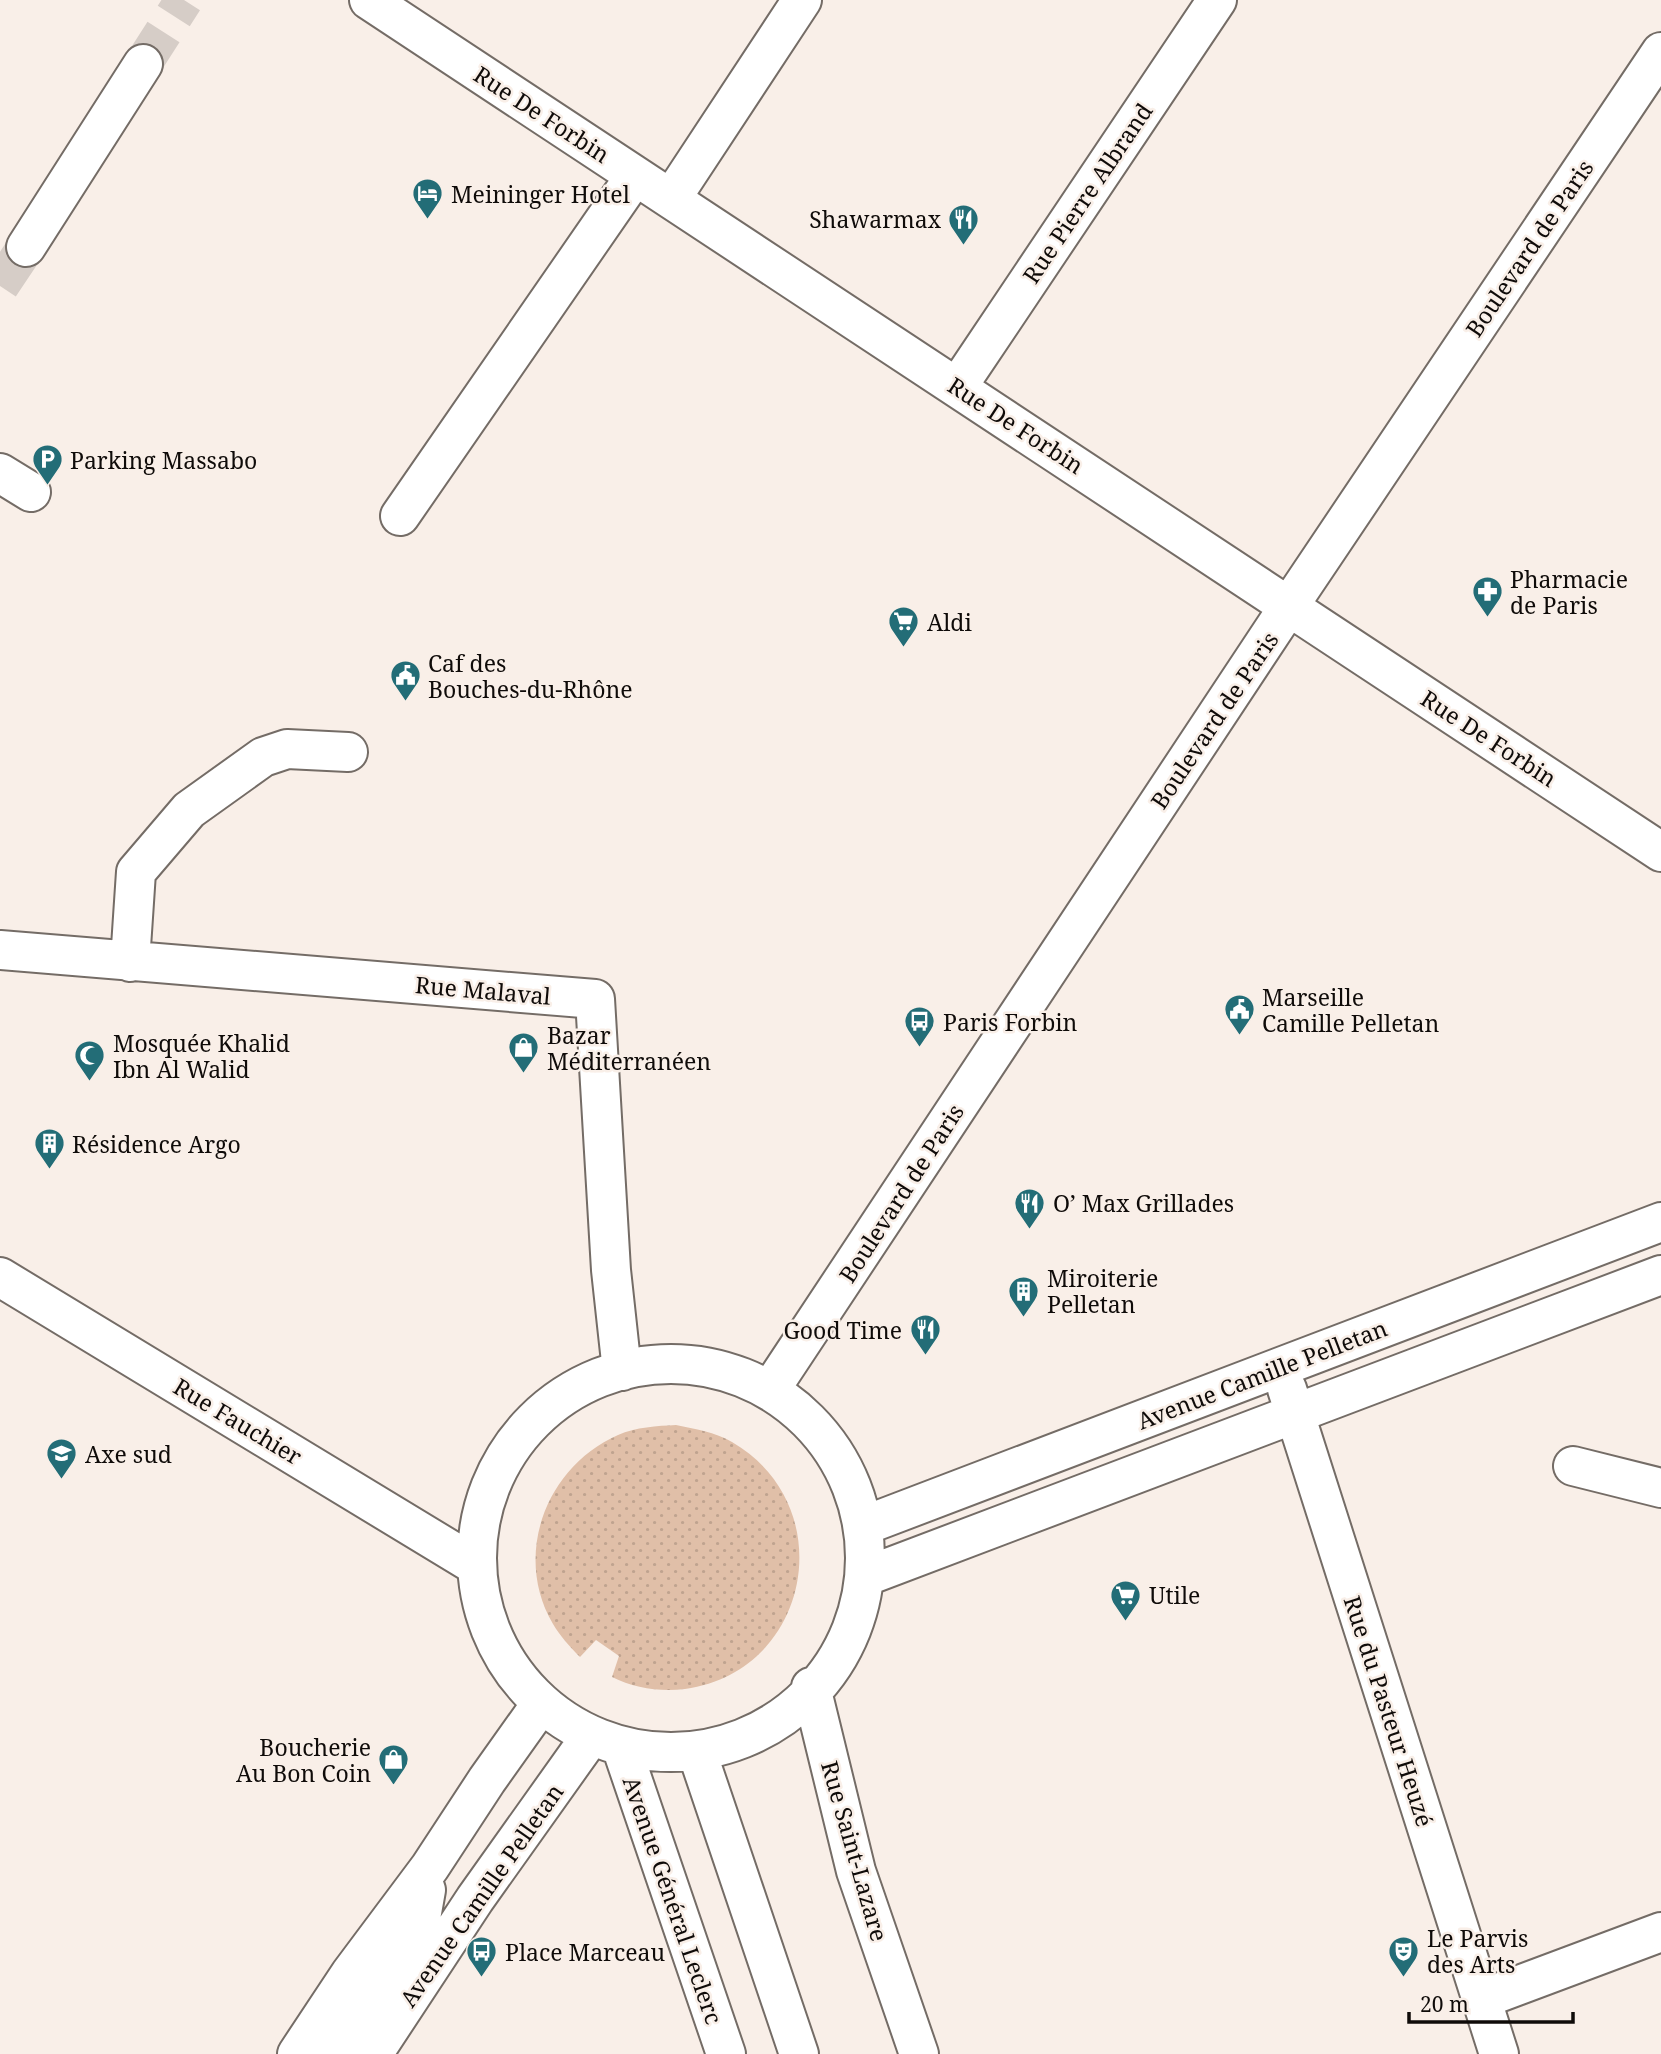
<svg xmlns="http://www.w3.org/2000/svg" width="1661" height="2054" font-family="'Noto Serif',serif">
<defs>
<pattern id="grass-dots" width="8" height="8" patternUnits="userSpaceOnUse" patternTransform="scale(1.75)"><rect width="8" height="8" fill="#e0bfa8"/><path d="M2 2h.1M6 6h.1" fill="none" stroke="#bfa38f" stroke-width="1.8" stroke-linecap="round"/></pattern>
</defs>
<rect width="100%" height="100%" fill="#f9efe8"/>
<path fill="url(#grass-dots)" d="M676,1425C695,1429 715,1432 732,1442C842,1506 811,1672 685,1689C660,1692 634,1688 612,1677L619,1656L596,1640L580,1657C570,1647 560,1636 553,1624C512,1554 547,1466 618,1435C636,1427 657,1426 676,1425Z"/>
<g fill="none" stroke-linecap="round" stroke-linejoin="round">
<path stroke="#d6cdc7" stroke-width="38" stroke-dasharray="38 19" stroke-linecap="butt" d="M143,64L184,0
M0,286L26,247"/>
<defs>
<path id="minor" d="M369,0L1661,852
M671,199L802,0
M26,247L143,64
M958,386L1217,0
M0,473L31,492
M400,516L635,176
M0,950L595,999L611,1270L622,1371
M130,962L136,872L189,810L263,757L287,749L348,752
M0,1277L475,1565
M477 1558a194 194 0 1 1 388 0a194 194 0 1 1-388 0Z
M1287,1389L1499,2054
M770,1390L1289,606L1661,52
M1573,1466L1661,1488
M863,1526L1661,1222
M864,1577L1661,1275
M811,1687L856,1871L919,2054
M621,1746L726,2054
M698,1755L799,2054
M1482,1999L1661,1932
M297,2054L350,1974L430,1867L487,1780L541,1704
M333,2054L420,1924L426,1890
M373,2054L475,1899L591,1736"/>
</defs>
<use href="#minor" stroke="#746c66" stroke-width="42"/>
<use href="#minor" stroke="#fff" stroke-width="38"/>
</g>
<defs>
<symbol id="hotel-pin" viewBox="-11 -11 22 30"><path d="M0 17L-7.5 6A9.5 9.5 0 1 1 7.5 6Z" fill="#236d77" stroke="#f9efe8"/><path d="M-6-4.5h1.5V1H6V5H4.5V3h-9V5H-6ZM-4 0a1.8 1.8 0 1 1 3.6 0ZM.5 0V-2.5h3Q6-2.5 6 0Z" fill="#fff"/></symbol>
<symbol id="restaurant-pin" viewBox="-11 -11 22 30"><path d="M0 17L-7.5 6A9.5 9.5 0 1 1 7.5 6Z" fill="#236d77" stroke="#f9efe8"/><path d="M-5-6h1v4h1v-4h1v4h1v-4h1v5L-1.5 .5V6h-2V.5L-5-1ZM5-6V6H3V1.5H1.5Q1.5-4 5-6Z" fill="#fff"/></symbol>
<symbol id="parking-pin" viewBox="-11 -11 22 30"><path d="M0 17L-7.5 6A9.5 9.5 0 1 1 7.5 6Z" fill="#236d77" stroke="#f9efe8"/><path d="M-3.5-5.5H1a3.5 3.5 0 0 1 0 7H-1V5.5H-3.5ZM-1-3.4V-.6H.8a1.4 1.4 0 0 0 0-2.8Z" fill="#fff"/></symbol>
<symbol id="pharmacy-pin" viewBox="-11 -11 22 30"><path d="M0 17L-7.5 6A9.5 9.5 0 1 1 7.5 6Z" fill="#236d77" stroke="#f9efe8"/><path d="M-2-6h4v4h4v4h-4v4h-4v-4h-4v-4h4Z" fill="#fff"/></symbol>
<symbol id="supermarket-pin" viewBox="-11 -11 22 30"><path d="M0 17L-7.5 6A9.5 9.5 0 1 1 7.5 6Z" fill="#236d77" stroke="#f9efe8"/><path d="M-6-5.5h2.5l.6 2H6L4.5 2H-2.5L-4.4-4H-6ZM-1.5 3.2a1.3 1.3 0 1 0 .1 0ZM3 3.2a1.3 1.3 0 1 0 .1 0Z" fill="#fff"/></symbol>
<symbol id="civic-pin" viewBox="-11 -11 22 30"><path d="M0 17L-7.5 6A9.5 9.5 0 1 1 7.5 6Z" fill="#236d77" stroke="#f9efe8"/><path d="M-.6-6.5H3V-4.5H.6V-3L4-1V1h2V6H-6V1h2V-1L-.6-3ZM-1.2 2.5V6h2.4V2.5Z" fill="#fff"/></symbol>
<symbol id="bus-pin" viewBox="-11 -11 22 30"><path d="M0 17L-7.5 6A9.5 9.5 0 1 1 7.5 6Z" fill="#236d77" stroke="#f9efe8"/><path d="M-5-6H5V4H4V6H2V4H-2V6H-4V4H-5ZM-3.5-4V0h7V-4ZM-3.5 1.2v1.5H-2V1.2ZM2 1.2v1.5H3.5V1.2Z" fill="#fff"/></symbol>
<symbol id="shop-pin" viewBox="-11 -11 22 30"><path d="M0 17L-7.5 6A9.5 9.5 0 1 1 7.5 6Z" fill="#236d77" stroke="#f9efe8"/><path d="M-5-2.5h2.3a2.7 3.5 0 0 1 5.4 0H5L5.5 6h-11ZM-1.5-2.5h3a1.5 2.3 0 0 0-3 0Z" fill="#fff"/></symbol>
<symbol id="mosque-pin" viewBox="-11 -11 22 30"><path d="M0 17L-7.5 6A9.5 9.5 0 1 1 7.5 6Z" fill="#236d77" stroke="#f9efe8"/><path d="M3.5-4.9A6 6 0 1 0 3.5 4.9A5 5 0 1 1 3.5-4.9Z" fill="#fff"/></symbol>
<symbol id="building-pin" viewBox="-11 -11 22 30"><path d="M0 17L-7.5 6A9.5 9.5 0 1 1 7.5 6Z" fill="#236d77" stroke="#f9efe8"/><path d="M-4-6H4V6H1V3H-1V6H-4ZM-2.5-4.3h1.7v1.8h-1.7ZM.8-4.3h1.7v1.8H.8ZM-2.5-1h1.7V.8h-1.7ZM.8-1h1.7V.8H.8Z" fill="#fff"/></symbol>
<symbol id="university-pin" viewBox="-11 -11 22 30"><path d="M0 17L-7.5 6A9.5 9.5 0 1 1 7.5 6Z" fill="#236d77" stroke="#f9efe8"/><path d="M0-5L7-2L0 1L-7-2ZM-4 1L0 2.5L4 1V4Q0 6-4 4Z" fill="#fff"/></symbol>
<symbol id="theatre-pin" viewBox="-11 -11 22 30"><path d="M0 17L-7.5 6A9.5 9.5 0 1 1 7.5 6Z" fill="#236d77" stroke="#f9efe8"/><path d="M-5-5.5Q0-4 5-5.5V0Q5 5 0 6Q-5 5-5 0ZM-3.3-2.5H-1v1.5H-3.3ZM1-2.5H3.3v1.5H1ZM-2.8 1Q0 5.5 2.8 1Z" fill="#fff"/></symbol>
</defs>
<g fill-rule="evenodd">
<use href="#hotel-pin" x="410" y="176" width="35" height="47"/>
<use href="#restaurant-pin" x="946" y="202" width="35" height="47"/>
<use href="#parking-pin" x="30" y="442" width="35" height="47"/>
<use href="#pharmacy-pin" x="1470" y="574" width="35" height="47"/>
<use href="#supermarket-pin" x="886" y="604" width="35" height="47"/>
<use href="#civic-pin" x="388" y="658" width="35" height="47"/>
<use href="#civic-pin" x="1222" y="992" width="35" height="47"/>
<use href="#bus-pin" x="902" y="1004" width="35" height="47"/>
<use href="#shop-pin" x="506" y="1030" width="35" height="47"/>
<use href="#mosque-pin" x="72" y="1038" width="35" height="47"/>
<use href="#building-pin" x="32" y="1126" width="35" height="47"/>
<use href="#restaurant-pin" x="1012" y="1186" width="35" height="47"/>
<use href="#building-pin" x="1006" y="1274" width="35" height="47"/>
<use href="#restaurant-pin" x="908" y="1312" width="35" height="47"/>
<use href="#university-pin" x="44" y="1436" width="35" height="47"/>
<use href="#supermarket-pin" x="1108" y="1578" width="35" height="47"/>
<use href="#shop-pin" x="376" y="1742" width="35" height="47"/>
<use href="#theatre-pin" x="1386" y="1934" width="35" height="47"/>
<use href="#bus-pin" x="464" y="1934" width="35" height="47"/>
</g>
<g text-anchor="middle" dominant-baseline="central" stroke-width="5" stroke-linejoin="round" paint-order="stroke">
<g font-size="23" fill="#0f0b09" stroke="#f9efe8">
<text transform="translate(542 114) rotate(33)">Rue De Forbin</text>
<text transform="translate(1087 193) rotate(-56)">Rue Pierre Albrand</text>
<text transform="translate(1529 248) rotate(-56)">Boulevard de Paris</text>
<text transform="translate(1016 425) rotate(33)">Rue De Forbin</text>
<text transform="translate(1214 720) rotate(-56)">Boulevard de Paris</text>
<text transform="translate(1489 738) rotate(33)">Rue De Forbin</text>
<text transform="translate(483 990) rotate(5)">Rue Malaval</text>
<text transform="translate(901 1193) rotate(-57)">Boulevard de Paris</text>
<text transform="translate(1262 1374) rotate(-21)">Avenue Camille Pelletan</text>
<text transform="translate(238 1421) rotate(31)">Rue Fauchier</text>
<text transform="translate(1389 1711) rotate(72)">Rue du Pasteur Heuzé</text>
<text transform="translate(855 1851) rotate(74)">Rue Saint-Lazare</text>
<text transform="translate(481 1895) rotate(-55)">Avenue Camille Pelletan</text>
<text transform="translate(673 1900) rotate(71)">Avenue Général Leclerc</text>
</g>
<g font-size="23" fill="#0f0b09" stroke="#f9efe8" text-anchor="start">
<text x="451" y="194">Meininger Hotel</text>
<text x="941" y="219" text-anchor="end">Shawarmax</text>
<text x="70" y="460">Parking Massabo</text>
<text x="1510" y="579">Pharmacie<tspan x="1510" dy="26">de Paris</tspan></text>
<text x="927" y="622">Aldi</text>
<text x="428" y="663">Caf des<tspan x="428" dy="26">Bouches-du-Rhône</tspan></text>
<text x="1262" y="997">Marseille<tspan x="1262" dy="26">Camille Pelletan</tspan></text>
<text x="943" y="1022">Paris Forbin</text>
<text x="547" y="1035">Bazar<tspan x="547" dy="26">Méditerranéen</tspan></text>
<text x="113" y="1043">Mosquée Khalid<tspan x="113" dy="26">Ibn Al Walid</tspan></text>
<text x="72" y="1144">Résidence Argo</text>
<text x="1053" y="1203">O’ Max Grillades</text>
<text x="1047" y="1278">Miroiterie<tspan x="1047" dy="26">Pelletan</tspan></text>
<text x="902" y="1330" text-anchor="end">Good Time</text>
<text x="85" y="1454">Axe sud</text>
<text x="1149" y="1595">Utile</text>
<text x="371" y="1747" text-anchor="end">Boucherie<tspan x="371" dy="26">Au Bon Coin</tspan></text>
<text x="1427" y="1938">Le Parvis<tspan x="1427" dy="26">des Arts</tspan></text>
<text x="505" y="1952">Place Marceau</text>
</g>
</g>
<path d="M1409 2012v10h164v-10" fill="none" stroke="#0f0b09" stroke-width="3.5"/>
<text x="1420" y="2012" font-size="21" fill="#0f0b09" stroke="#f9efe8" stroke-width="5" paint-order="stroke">20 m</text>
</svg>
